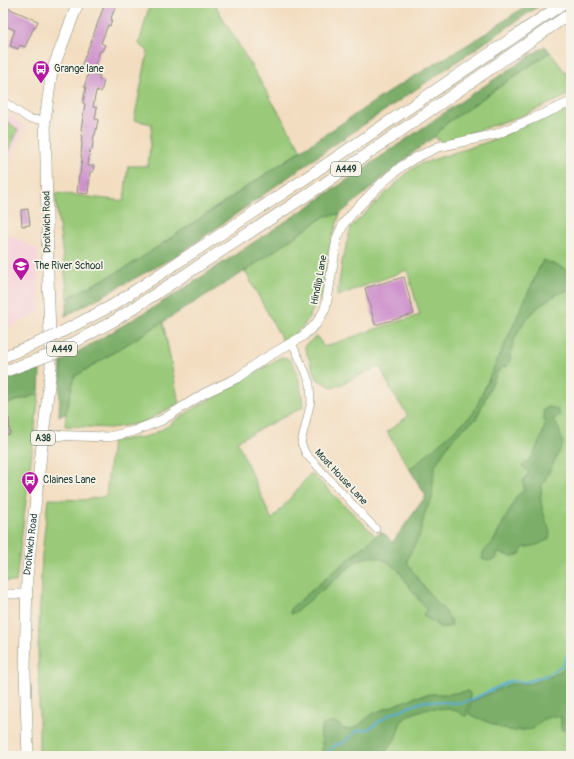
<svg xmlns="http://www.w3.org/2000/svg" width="574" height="759" font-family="Pangolin,sans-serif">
<rect width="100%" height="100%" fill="#f7f3e8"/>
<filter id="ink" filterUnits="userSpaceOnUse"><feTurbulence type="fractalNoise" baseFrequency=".025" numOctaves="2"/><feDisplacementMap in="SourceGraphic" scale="8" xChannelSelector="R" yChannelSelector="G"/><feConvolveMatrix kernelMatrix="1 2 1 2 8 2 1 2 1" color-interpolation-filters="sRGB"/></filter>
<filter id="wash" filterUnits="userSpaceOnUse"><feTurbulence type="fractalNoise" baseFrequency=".012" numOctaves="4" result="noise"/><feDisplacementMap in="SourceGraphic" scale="16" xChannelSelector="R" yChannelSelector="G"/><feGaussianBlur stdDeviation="0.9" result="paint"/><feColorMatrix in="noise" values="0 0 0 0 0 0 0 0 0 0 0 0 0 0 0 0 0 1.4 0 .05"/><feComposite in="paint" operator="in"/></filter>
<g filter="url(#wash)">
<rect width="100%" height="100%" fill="#f3ddc0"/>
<path fill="#f6cfd8" d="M3,110L25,127L3,177Z
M3,231L38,250L40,312L3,331Z"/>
<path fill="#9aca79" stroke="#5c8456" d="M150,3H214L301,150L129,266L68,298L55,193L124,201L128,166H148L152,124L134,120L148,51L139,44Z
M550,52L571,80V94L524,115L443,142L434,137L447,123Z
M571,108V756H39V689L38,651L42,555L48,499L83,500L106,496L112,441L144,437L151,435L166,427L188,412L281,357C282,357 287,358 287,358C299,365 302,395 303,407L237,441L272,520L311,473L379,539L392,543L426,496L387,432L408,416L391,390L380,366L333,388L317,379L304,346L317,336L324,347L375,329L420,315L407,270L337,296L342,262L351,227L408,172L420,164L496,139L534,120Z
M3,118L18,130L3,165Z
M340,214L329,248L323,293L304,325L284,343L245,271L325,216Z
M163,322L179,403L142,423L111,428L65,426L66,414L74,377Z
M39,394L16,582L3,581V405Z"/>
<path fill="#7bae69" stroke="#4d764e" d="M530,3H543L328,149L178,255L65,316L68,298L129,266L396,87L482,36Z
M545,46L550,52L447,123L434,137L414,152L340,214L325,216L245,271L74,377L66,414L59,416L61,362L171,297L312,204L466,98Z
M543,260L571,271V289C566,291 561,292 556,295C540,303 524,319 516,336C511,345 512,356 508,366L503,367L498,371L476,419L464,428L451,441L441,456L434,468L432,499L426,510L419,537L409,555L407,562L416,576L435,601L442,608L451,620L452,626L441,628L423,615L426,610L398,570C390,562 376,554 365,558C362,559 359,561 356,562L298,610L292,614L290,613L291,608C321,582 351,558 380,532L386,535L392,543L426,496L410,469L473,414L541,264Z
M40,370L39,394L3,405V380Z
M549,407L557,409L560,415L553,420L557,425L560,432L563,444L542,486C539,498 542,509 546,521C549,529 551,530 549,539L537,545L523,548L520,554L512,557L504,554L498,553L496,559L488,561L482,559L483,552L493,542L517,496L524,490L523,481L529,472L522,466L533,456L541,438L545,425L543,410Z
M571,655V730H561V717C548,715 541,719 533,729L514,731L501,728L469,714L471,702L510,684H529L552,676L562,670L566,665Z
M468,691L470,693V697L466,717L457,711L447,709L428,708L409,715L401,722L395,739L383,756H322V741L320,734L323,725C332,722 337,721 344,729H351L358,726L372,714L415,697L429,694H448Z"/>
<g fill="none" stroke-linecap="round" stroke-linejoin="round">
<path stroke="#5badd6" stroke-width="2" d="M328,756L329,751L337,744H342L357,731L369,729L390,714L425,701L459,703L471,700L510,681L526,682L547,675L563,665L569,651H571"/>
</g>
<g id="blocks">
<path fill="#cd91cc" d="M105,3H117L111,18L112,19L110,26L108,25L101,43L105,45L102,51H100L93,71L81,67L93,36Z
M3,6L38,21L35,28L34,27L25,47L20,45L18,49L10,46L12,41H11L15,30L3,25Z
M89,72L100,76L99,80L104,81L101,92L96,91L93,107L97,108L95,119L98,120L95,135H94L92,150H90L88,166H94L93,172H90L88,194L77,193L79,175H80L82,158L81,157L82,142L81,141L83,130H81L85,104L83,103L86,87H84Z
M28,209L30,225L22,226L21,210Z
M404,277L414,314L375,325L365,288Z
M3,418H9L10,434L3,435Z"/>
</g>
</g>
<g filter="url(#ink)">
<use href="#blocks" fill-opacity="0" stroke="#898d7a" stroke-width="1"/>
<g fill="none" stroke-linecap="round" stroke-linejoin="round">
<defs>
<path id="minor" d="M3,101L29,119L45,120
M292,343L306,373L310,384L311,401L301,443L306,454L376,529"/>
<path id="tertiary" d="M44,435L109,437L134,431L162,420L205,393L237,378L262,360L303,336L316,324L321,316L325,309L327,300L337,238L344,223L355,210L382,183L402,166L415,158L438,147L497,134L571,102
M3,594H27"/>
<g id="primary">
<path id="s1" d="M28,756L25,672L27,577L51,367L48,275L46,159L45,120L52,71L78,3"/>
</g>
<path id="trunk" d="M113,305L300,182L564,3
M117,319L318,188L571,13"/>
</defs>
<use href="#minor" stroke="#898d7a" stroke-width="8"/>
<use href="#tertiary" stroke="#898d7a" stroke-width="10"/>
<use href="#primary" stroke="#898d7a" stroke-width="12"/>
<use href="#trunk" stroke="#898d7a" stroke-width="12"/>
<use href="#minor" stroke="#fff" stroke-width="7"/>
<use href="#tertiary" stroke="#fff" stroke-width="9"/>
<use href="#primary" stroke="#fff" stroke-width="11"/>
<use href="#trunk" stroke="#fff" stroke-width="11"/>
<defs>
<path id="trunk-bridge" d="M3,357L52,337L113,305
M3,372L55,353L117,319"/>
</defs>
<use href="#trunk-bridge" stroke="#898d7a" stroke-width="12" stroke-linecap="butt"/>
<use href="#trunk-bridge" stroke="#fff" stroke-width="11"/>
</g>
</g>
<defs>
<symbol id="bus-pin" viewBox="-11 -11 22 30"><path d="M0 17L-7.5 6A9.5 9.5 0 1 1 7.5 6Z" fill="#b5179e" stroke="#f7f3e8"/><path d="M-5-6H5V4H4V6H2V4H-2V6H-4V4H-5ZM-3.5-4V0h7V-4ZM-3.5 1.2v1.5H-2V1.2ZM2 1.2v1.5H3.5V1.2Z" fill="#fff"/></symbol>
<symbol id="school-pin" viewBox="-11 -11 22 30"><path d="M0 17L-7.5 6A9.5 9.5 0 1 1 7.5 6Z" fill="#b5179e" stroke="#f7f3e8"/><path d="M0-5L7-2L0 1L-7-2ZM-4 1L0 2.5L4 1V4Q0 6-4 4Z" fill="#fff"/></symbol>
</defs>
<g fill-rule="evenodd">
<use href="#bus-pin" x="31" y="59" width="20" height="27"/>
<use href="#school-pin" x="11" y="256" width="20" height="27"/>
<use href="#bus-pin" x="20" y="470" width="20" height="27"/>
</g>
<g text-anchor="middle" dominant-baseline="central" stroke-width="3.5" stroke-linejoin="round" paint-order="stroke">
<g fill="#f7f3e8" stroke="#60746a" stroke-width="1">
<rect x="331" y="162" width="30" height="14" rx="3"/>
<rect x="47" y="342" width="30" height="14" rx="3"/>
<rect x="31" y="431" width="24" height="14" rx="3"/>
</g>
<g font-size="9" font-weight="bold" fill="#1f3d34">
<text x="346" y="169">A449</text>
<text x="62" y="349">A449</text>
<text x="43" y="438">A38</text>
</g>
<g font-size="10" fill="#1f3d34" stroke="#f7f3e8" text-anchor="start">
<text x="54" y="69">Grange lane</text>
<text x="34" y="266">The River School</text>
<text x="43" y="480">Claines Lane</text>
</g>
<g font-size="10" fill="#1f3d34" stroke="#f7f3e8">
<text transform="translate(47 222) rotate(-91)">Droitwich Road</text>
<text transform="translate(319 280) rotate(-79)">Hindlip Lane</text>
<text transform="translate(341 477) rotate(47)">Moat House Lane</text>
<text stroke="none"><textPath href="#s1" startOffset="212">Droitwich Road</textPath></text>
</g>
</g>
<rect width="574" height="759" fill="none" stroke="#f7f3e8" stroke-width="16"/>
</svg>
